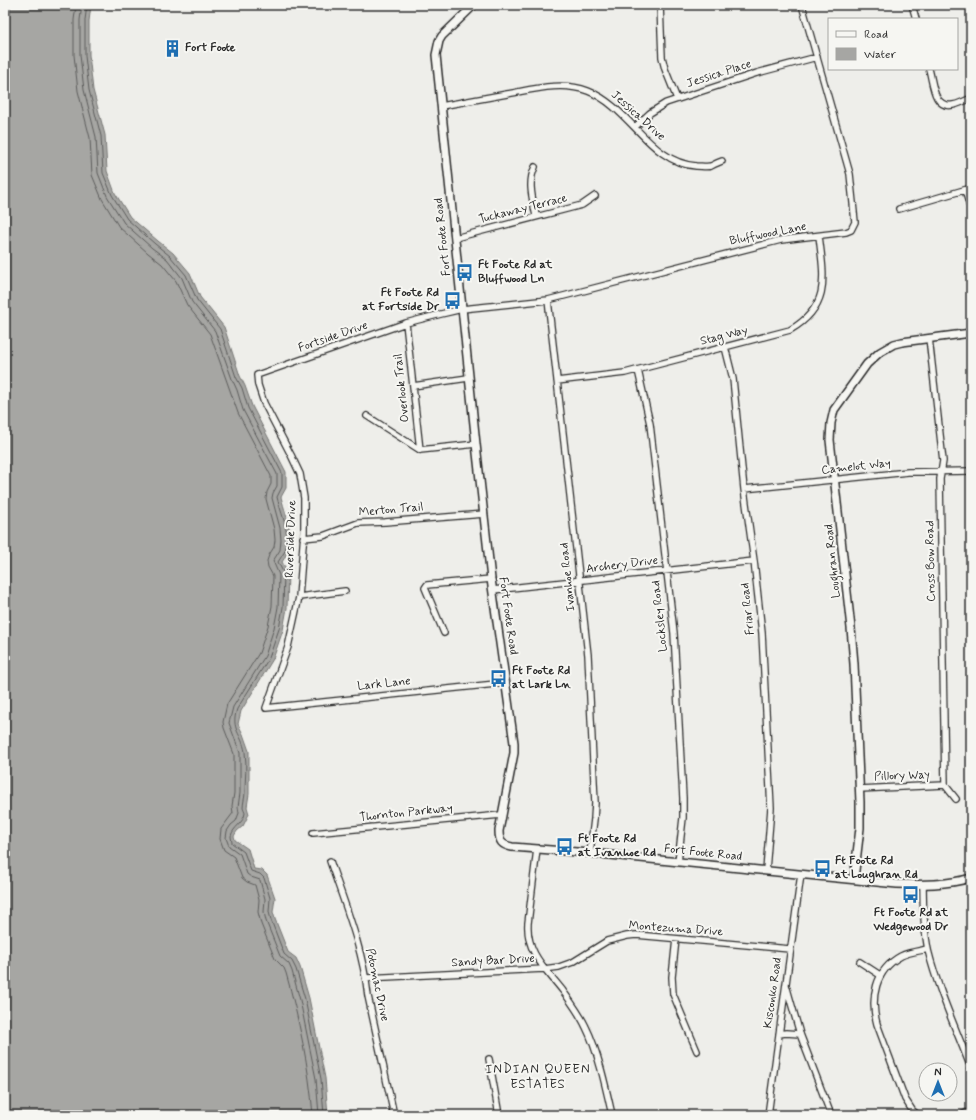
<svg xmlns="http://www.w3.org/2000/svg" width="976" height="1120" font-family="Mynerve,sans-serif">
<rect width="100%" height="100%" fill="#eeeeea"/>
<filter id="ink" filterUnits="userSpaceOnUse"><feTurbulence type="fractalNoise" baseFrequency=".025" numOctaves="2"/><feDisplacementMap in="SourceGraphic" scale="8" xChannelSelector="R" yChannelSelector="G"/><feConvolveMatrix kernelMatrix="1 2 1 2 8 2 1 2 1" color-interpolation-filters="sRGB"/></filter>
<g filter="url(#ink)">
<path fill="#a6a6a3" stroke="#757573" d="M5,5H91L89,21V55L93,90L105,135L107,171L115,193L130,217L158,241L173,253L190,273L200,297L224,327L240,376L245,386L252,406L286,472V488L281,497C287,520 297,540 282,562L288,572L287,608L283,630L273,659L241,711L238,724L243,734L249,751V794L247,807L249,814L243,826L237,831L234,836L235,840L248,849L254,869L262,870L267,875L275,898L273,912L275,919L288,952L296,958L300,967L309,998L325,1078L328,1115H5Z"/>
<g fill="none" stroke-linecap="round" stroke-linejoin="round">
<path stroke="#5c5c5b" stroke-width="1" d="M76,5L74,20V55L78,91L90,138L92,175L102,199L119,227L148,253L162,264L176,281L187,305L210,334L238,413L271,476V484L267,492L266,499L274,529L275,540L274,547L269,555L267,561L268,567L273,576L272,606L268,626L259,653L227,704L223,722L224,728L234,754V793L232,806L233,813L221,829L220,839L224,850L234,857L242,878L247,882L255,885L259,900L258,912L261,924L275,959L284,968L286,973C299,1019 309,1067 313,1115
M82,5L80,20V55L84,90L96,137L98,173L107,196L124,223L152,248L167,259L182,278L192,302L215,331L232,379L237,390L243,410L277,474V486L273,493L272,498L280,528L281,540L280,550L273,561L279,575L278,607L274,628L265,656L233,707L229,723L240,753V793L238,807L239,813L236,821L231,825L227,831L226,838L229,846L240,854L247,874L251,877L260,880L265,899L264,912L266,921L280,956L289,964L292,971L300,1000L316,1079L319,1115
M87,5L85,20V56L89,90L101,136L103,173L112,195L127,219L155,244L170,256L186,275L197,300L220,329L236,377L242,388L248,408L282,473V487L277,497C281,514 291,533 285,551C283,555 280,558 278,562L284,574L283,607L279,629L269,658L237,709C230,730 242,733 245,752C247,765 245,780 245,792C245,797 243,803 243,808C243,808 245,813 245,813C244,823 233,827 231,836L232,843L244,852L251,871L260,874L264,878L270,898L269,912L271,920L284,954L292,961L296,969L305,999L321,1079L324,1115"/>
<defs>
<path id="minor" d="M660,5L662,57L665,69L677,99
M912,5L916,19
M929,69C933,82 933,109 953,105C959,104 965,101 971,98
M441,106C463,102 485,98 507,94C534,89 562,81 588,91C630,107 650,163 696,166C701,166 707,167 711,166C715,164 719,162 722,161
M635,127L650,113L666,103L757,73L817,57
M535,167C527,183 533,200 536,216
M965,190L971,210
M899,209L971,188
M455,238L582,205L595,196
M548,300L588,655L595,803L594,819L590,853
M406,323L420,450
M929,338L943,461L940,479L945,785
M725,347L733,379L744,489L754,561L762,633L771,808L766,870
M638,370L650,424L674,633L683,798V818L678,862
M557,381L625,373L790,330C831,306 824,277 819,236
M413,386L468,378
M367,416L420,450
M420,450L476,444
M744,489L908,472L971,471
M303,538L323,536L358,523L385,522L484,514
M493,590L754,561
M299,597L345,591
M444,633L425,588L427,585L491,579
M505,683L266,708L288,647L299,597L304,532V498L300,474L291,455L264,403L258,385L257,375L406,323L441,314L462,309L548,300L781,240L846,232L851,230L855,222L850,174L802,5
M945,785L956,799
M859,789L945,785
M313,833L501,815
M537,849L528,923C526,953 546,969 563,991C571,1002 580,1014 586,1027C598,1051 606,1088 612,1115
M330,861C345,905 363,949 368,996L394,1115
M923,885C923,907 924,929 928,950C938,990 956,1029 971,1068
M676,939L672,977L673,994L697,1051
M860,962L880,975
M366,978L544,969L559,967L573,962L607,941L627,936L636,935L790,949
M786,985L800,1034L831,1115
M779,1034L786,1033L800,1034
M489,1059L499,1115
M768,1115L801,874
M918,1115L912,1110L905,1099L877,1024C870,998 875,970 901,956C909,952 919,951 928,949
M961,1115L971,1111"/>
<path id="tertiary" d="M474,5L442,36L439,41L436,55L476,444L491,579L514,743V753L499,831C499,842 502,845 512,847L590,853L897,884C923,885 946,885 971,878
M854,879L860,828V802L854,664L851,628L830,440L831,423L834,410L867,364L880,352L894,344L902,342L971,333"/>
</defs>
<use href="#minor" stroke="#2b2b2b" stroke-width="8"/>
<use href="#tertiary" stroke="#2b2b2b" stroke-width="10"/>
<use href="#minor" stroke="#f6f6f2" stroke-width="5.5"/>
<use href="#tertiary" stroke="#f6f6f2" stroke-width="7"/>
</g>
</g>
<defs>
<symbol id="building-bare" viewBox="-9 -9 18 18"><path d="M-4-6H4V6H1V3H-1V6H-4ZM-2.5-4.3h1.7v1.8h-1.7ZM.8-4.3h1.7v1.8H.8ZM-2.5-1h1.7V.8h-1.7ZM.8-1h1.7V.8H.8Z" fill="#1f6fb2" stroke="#f6f6f2" stroke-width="2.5" paint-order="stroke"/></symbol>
<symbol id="bus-bare" viewBox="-9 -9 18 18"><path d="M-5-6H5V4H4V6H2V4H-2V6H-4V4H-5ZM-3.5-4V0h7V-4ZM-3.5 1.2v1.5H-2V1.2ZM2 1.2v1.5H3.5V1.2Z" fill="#1f6fb2" stroke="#f6f6f2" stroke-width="2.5" paint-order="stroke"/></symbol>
</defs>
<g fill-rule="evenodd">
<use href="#building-bare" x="160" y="36" width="25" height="25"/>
<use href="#bus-bare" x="452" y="260" width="25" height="25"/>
<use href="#bus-bare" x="440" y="288" width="25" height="25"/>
<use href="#bus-bare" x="486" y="666" width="25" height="25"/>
<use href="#bus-bare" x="552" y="834" width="25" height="25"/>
<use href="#bus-bare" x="810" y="856" width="25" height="25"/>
<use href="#bus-bare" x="898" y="882" width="25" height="25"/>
</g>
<g text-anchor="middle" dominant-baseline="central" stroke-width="4" stroke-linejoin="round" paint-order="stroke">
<g font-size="12" font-weight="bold" fill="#2b2b2b" stroke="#f6f6f2" text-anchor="start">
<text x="185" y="48">Fort Foote</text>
<text x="478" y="265">Ft Foote Rd at<tspan x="478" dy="14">Bluffwood Ln</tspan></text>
<text x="439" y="293" text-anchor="end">Ft Foote Rd<tspan x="439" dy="14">at Fortside Dr</tspan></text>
<text x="512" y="671">Ft Foote Rd<tspan x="512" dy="14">at Lark Ln</tspan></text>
<text x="578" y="839">Ft Foote Rd<tspan x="578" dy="14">at Ivanhoe Rd</tspan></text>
<text x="835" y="861">Ft Foote Rd<tspan x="835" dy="14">at Loughran Rd</tspan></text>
<text x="911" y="913" text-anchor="middle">Ft Foote Rd at<tspan x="911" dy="14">Wedgewood Dr</tspan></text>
</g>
<g font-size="12" fill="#2b2b2b" stroke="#f6f6f2">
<text transform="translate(719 74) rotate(-18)">Jessica Place</text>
<text transform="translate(638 116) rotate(42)">Jessica Drive</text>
<text transform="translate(523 209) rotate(-14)">Tuckaway Terrace</text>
<text transform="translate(768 234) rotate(-11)">Bluffwood Lane</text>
<text transform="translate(443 237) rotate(-96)">Fort Foote Road</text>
<text transform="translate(724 336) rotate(-14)">Stag Way</text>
<text transform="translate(333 337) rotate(-19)">Fortside Drive</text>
<text transform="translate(402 388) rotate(-96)">Overlook Trail</text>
<text transform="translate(856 467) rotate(-6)">Camelot Way</text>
<text transform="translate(391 510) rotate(-5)">Merton Trail</text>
<text transform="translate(291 539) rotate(-88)">Riverside Drive</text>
<text transform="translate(833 561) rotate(-96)">Loughran Road</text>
<text transform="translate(931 561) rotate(-91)">Cross Bow Road</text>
<text transform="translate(622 565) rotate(-7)">Archery Drive</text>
<text transform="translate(568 577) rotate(-96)">Ivanhoe Road</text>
<text transform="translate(748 609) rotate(-96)">Friar Road</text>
<text transform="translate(508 616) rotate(82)">Fort Foote Road</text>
<text transform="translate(660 616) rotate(-96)">Locksley Road</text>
<text transform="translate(384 684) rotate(-6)">Lark Lane</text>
<text transform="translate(902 776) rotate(-2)">Pillory Way</text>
<text transform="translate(406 813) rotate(-6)">Thornton Parkway</text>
<text transform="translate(703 853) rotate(6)">Fort Foote Road</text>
<text transform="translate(676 929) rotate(4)">Montezuma Drive</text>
<text transform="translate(493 961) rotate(-3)">Sandy Bar Drive</text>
<text transform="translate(377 985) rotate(78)">Potomac Drive</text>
<text transform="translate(773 993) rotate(-82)">Kisconko Road</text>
</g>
<g font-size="13" letter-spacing="1" fill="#2b2b2b" stroke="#f6f6f2">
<text x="538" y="1069">INDIAN QUEEN<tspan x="538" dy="15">ESTATES</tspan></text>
</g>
</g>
<rect width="976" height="1120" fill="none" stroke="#f6f6f2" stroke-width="20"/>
<rect x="10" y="10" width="956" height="1100" fill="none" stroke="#2b2b2b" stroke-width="1.5" filter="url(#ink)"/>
<rect x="828" y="18" width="130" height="52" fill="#f6f6f2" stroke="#a5a5a2"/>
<rect x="836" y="31" width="20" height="6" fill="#f6f6f2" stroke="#a5a5a2"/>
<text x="864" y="38" font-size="12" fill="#2b2b2b">Road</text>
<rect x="836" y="48" width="20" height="12" fill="#a6a6a3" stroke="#a5a5a2"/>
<text x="864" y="58" font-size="12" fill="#2b2b2b">Water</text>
<g transform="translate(938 1082)"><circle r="19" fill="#f6f6f2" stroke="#a5a5a2"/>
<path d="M0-3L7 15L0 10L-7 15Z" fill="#1f6fb2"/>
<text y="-6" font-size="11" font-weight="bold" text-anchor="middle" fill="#2b2b2b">N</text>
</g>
</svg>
